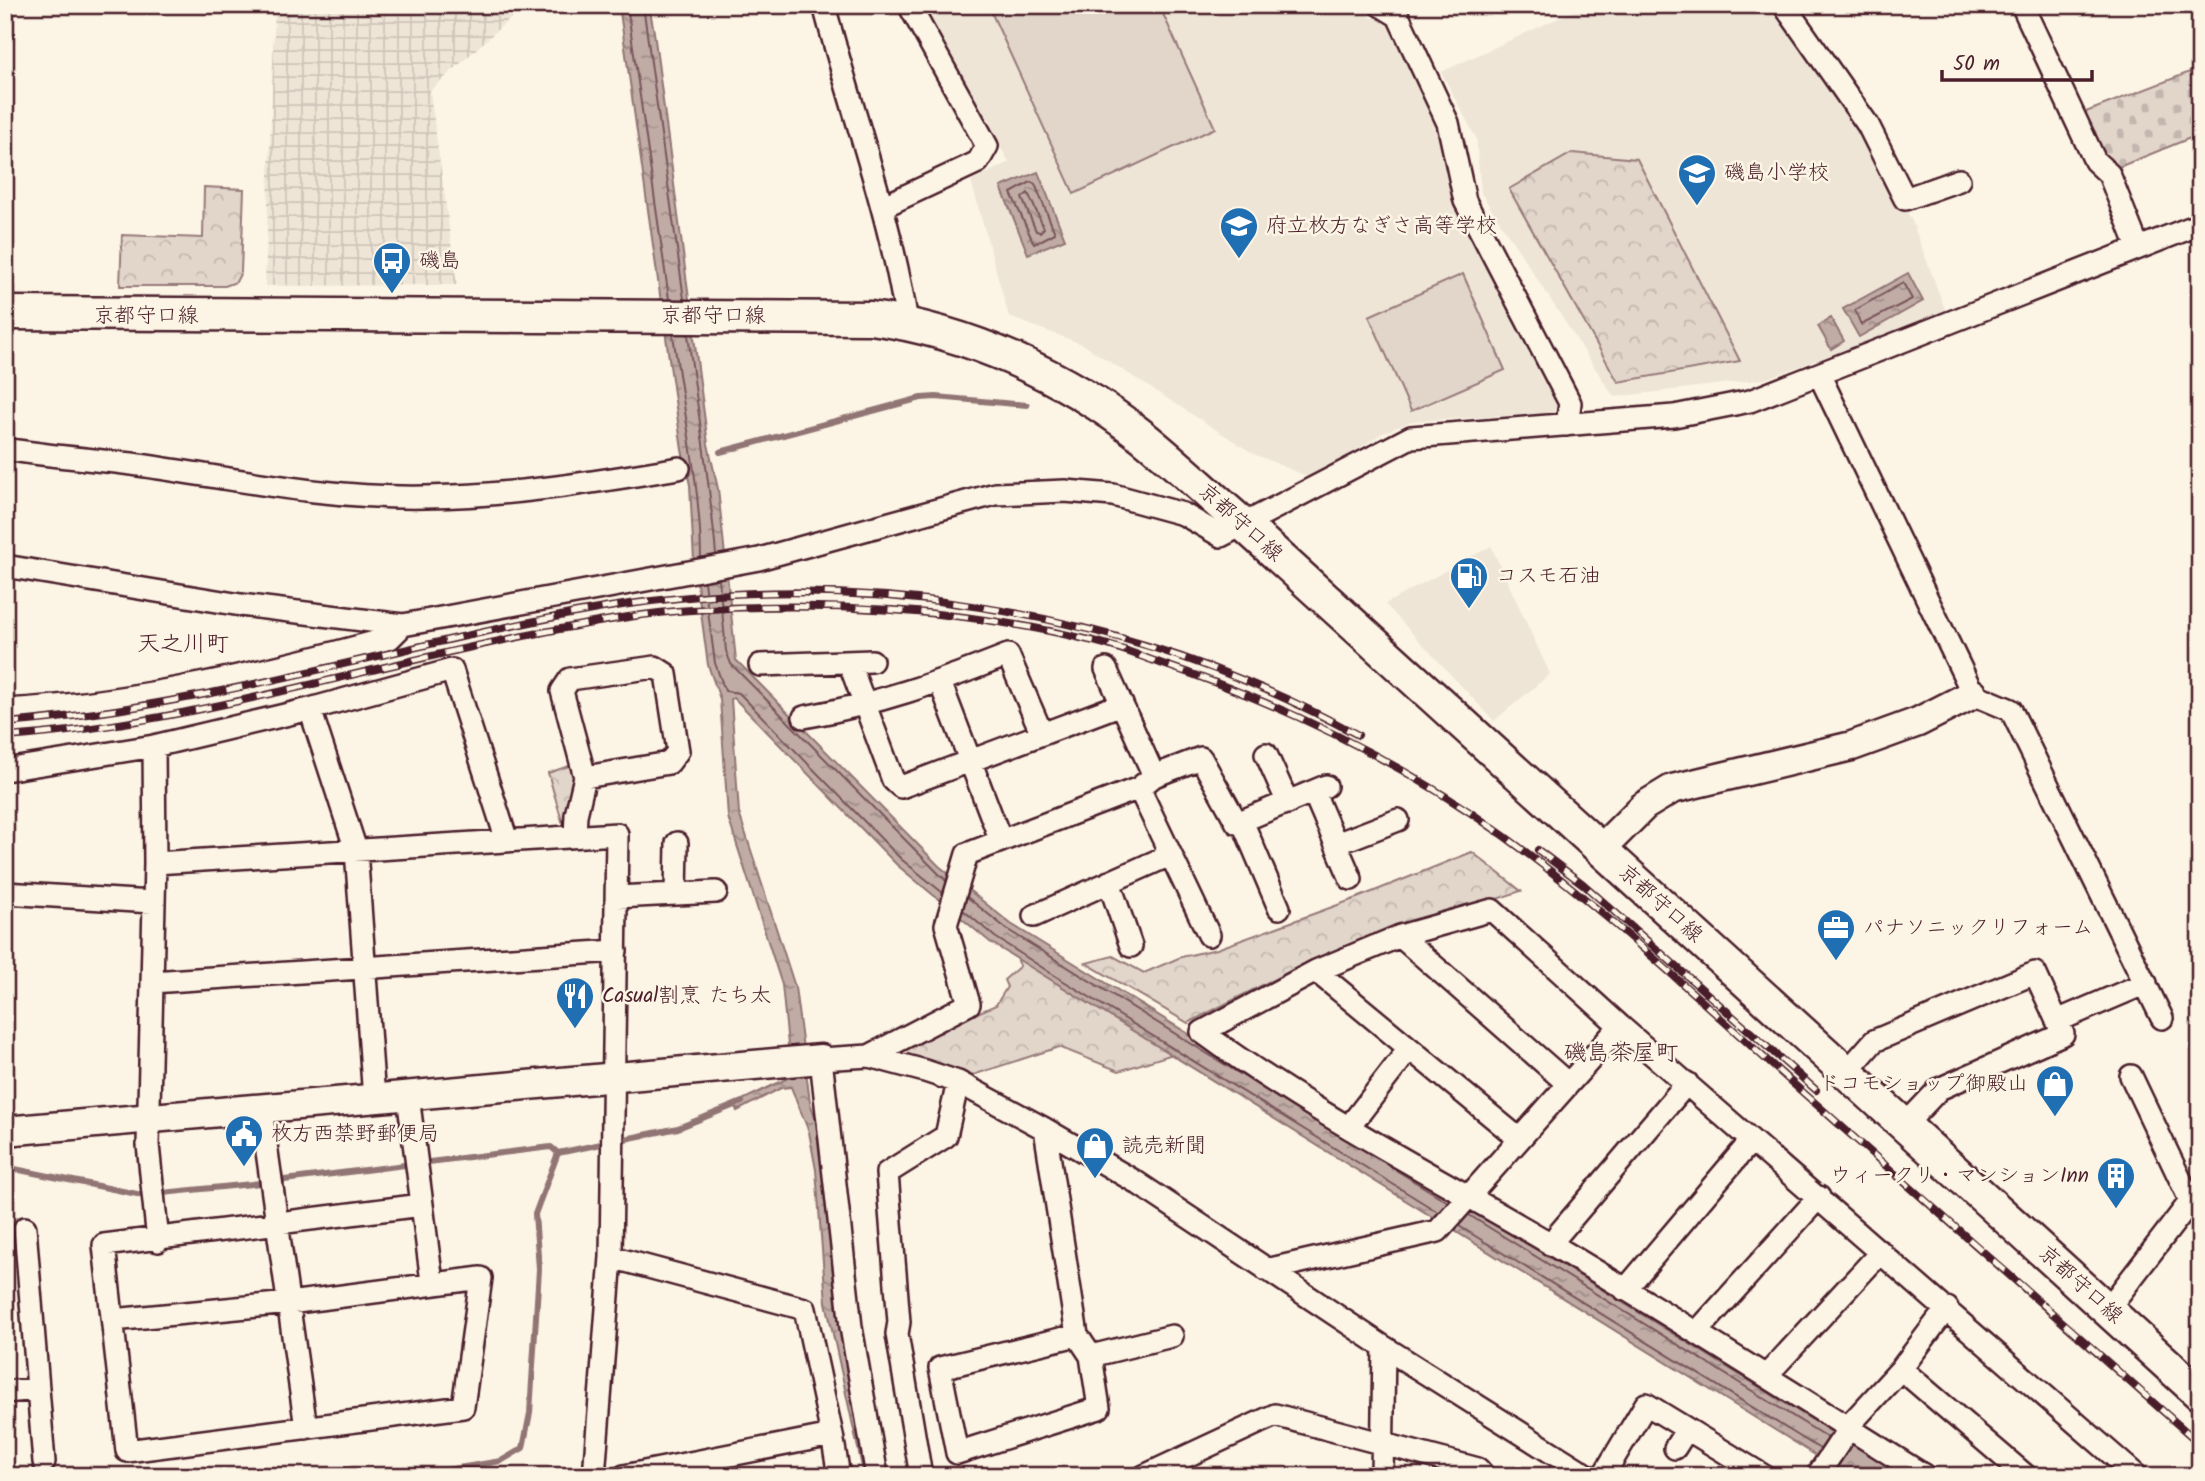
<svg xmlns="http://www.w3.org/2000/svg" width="2205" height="1481" font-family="Kalam,'Klee One',sans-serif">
<defs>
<pattern id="industrial-grid" width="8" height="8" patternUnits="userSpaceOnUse" patternTransform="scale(1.75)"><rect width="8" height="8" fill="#eee5d7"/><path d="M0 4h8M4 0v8" fill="none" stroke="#cec4b9"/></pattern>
<pattern id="cemetery-stones" width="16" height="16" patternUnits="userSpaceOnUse" patternTransform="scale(1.75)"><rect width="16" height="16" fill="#e2d5ca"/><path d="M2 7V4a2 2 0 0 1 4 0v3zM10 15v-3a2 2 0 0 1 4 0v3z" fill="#c3b6ae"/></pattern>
<pattern id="park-crowns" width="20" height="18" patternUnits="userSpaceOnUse" patternTransform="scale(1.75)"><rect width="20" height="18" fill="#e2d5ca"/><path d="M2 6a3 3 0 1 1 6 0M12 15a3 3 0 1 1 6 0" fill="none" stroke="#c3b6ae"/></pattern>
<pattern id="water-ripples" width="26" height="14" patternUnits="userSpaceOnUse" patternTransform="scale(1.75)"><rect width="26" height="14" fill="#c0aca5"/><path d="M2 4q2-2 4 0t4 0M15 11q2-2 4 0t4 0" fill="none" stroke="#9e8b87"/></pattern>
</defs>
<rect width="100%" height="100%" fill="#fcf5e5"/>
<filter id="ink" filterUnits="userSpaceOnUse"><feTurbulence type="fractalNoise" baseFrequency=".0143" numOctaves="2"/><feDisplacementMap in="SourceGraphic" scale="14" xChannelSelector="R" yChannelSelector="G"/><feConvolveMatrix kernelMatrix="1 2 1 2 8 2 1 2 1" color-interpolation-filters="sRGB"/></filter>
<g filter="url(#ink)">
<path fill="#eee5d7" d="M919,5H1363L1369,17L1389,21L1445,150L1455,204L1558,404L1554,413L1412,421L1381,434L1313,479L1254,454L1082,344L1009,317L971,181L1009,162Z
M1587,5H1780L1839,90L1912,221L1946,312L1765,379L1614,397L1481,193L1476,138L1441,72Z
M1491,546L1550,674L1494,721L1385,604Z"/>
<path fill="url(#industrial-grid)" d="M275,5H525L430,91L457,285L265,286Z"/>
<path fill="url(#cemetery-stones)" stroke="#967a7a" stroke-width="2" d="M2190,72L2200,95V134L2114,169L2102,158L2083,113Z"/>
<path fill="url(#park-crowns)" stroke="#967a7a" stroke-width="2" d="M1572,153L1637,159L1740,361L1618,382L1509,189Z
M204,187L244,189L241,272L236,282L225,286H120L122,235L203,238Z
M575,764C578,780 575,809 562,821L548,773Z
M1472,852L1521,891L1306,963L1188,1023L1086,963L1113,956L1144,973L1181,957L1217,949L1357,898Z
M1017,958L1173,1054L1119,1071L1059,1047L973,1075L901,1056L899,1047L996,1005L1007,987L1004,980L1020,966Z
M5,1443L17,1476H5Z"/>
<path fill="#e2d5ca" stroke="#967a7a" stroke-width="2" d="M988,5H1159L1215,128L1074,194Z
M1463,274L1505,370L1411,411L1369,316Z"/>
<path fill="url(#water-ripples)" stroke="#917474" stroke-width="2" d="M619,5H649L654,32L708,444L718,489L736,660L939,866L1011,924L1903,1476H1849L990,942L897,865L734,698L731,699L739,813L795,987L810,1102L819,1131L832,1222L836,1306L851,1367L870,1476H864L826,1302L816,1170L809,1132L791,1087L781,1088L737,1111L734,1104L786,1079L788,1045L782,985L728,817L720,699L708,665L694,561L690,485L682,450Z
M1038,172L1065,239L1028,254L1001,187Z
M1908,273L1923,301L1859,337L1843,309Z
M1831,318L1844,341L1831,349L1818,326Z"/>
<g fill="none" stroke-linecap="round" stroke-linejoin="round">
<path stroke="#79575c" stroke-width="2" d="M627,5L669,299
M643,5L684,299
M1031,182L1035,184L1055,233L1034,244L1011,193Z
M1028,193L1044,228L1040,232L1036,231L1022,198Z
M1903,283L1912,299L1861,325L1855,310Z
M673,334C683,408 700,483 701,557
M688,334C697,408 710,481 716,555
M719,579L726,651L731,664L946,881
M704,582L715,663L725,691L739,693L901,859L943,893
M967,897L1008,930L1253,1082
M963,910L995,937L1049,972L1438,1212
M1386,1164L1448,1202
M1469,1215L1828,1438
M1459,1226L1820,1449"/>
<path stroke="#917474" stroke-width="6" d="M720,452L921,398L936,397L1027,405
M5,1167L142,1195L252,1184L551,1147L558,1153
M410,1476L501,1461L523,1448L530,1413L539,1269L535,1214L558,1153L678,1128L742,1102"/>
<defs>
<path id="street" d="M824,5C851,111 891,215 907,323
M1380,5L1398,16L1448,123L1465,201L1570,403L1567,425
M1784,5L1868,125L1905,199L1959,180
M2022,5L2095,161L2109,174L2138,247
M882,207L978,162L987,146L909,5
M1820,376L1973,694L2011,710L2162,1018
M5,449C47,456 90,459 132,464C232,478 324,499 426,497C511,496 596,482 679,468
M5,566L241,605L403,625L759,559L995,494L1065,491L1113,495L1183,514L1221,536L1411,437L1674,416L1750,401L2200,224
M849,662L893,780L901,787L1122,704
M760,665L872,661
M1106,669L1154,776
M940,682L1001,841
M310,709L356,850L374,1099
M5,710C135,703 265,672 390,638L403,625
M804,717C877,704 940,682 1008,655L1042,734
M1266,754L1288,803
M5,770L154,746
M1139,788L1209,935
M1314,793L1351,879
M1242,821L1279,908
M575,836L576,815L585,777L562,691L570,679L655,667L666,674L678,751L669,763L585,777
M1336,844L1398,820
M155,863L617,834L611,1257L594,1476
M1109,882L1131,946
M5,893L152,902
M676,894L677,843
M617,897L716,892
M1034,916L1170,855
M1400,936L1567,1083
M1316,971L1518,1138
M152,982L616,951
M2057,1021L2146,983
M1620,1026L1492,910L1400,936L1316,971L1202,1032C1312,1113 1434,1175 1551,1244C1677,1319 1801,1398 1925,1476
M869,1056L969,1004L946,925L967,854L1139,788L1154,776L1201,758L1237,823L1326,786
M1846,1073L1874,1041L2035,973L2063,1034L1939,1089L1904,1126
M2131,1076L2190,1200
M408,1096L432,1282
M261,1109L306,1428
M1349,1127L1409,1049
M1045,1129L1077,1335L1091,1356L1099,1408L957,1453L940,1368L1077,1335
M25,1228L44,1462
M158,1241L148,1145L155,863L154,746L310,709L452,670L507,841
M1550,1244L1687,1083
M611,1257L805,1309L832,1435
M1266,1270L1438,1231L1620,1026L2137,1476
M1625,1290L1751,1141
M2107,1310L2200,1189
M113,1320L289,1303L481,1278L463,1407L127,1451L104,1245L422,1205
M1697,1332L1819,1197
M1091,1356L1172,1336
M1901,1369L2026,1476
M1766,1376L1881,1252
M5,1392L38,1389
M1675,1448L1687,1429
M624,1476L832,1435L839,1476
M877,1476L851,1327L821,1059L869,1056L925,1071L958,1082L1045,1129L1136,1182L1384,1347L1589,1476
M921,1476L897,1334L899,1322L887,1173L946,1136L958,1082
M1144,1476L1275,1415L1478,1469L1484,1476
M1382,1476L1384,1347
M1603,1476L1646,1404L1764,1476
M1817,1476L1855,1419L1901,1369L1947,1308"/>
<path id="secondary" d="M1600,850L1644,806L1672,789L1852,746L1918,722L1973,694
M5,1131L821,1059"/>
<path id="primary" d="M5,313L871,318C967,331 1066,376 1142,436C1177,464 1209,495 1243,524L2200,1394"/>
</defs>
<use href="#street" stroke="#4a1f2b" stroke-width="26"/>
<use href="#secondary" stroke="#4a1f2b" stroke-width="33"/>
<use href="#primary" stroke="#4a1f2b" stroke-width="37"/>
<use href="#street" stroke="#fcf5e5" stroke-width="21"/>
<use href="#secondary" stroke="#fcf5e5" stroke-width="28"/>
<use href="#primary" stroke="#fcf5e5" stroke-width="32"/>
<defs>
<path id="rail" d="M5,723C201,708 388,648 581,612C843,563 1125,607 1358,735
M5,737C188,725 365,666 544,632C593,623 642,613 692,610C820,601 964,609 1089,640C1113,645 1137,655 1160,663C1283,704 1399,760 1504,836C1605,909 1696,997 1789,1080C1926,1201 2063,1322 2200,1444
M1538,850L1583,884L1816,1090"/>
</defs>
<use href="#rail" stroke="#4a1f2b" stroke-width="8"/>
<use href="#rail" stroke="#fcf5e5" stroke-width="5" stroke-dasharray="16" stroke-linecap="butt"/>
</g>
</g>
<defs>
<symbol id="school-pin" viewBox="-11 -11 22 30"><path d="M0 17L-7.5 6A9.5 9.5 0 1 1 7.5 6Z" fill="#1f6fb2" stroke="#fcf5e5"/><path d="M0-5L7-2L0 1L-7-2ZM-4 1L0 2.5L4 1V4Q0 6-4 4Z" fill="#fff"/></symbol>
<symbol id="bus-pin" viewBox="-11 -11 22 30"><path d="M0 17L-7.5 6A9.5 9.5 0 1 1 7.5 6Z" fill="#1f6fb2" stroke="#fcf5e5"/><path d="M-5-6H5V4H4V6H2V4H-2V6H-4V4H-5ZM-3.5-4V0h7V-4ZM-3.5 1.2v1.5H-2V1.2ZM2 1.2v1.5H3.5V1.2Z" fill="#fff"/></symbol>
<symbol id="fuel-pin" viewBox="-11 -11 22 30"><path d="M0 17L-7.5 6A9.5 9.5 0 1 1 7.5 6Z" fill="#1f6fb2" stroke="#fcf5e5"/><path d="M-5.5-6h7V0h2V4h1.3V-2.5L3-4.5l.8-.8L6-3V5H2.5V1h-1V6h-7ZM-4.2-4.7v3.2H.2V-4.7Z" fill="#fff"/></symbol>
<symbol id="office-pin" viewBox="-11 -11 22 30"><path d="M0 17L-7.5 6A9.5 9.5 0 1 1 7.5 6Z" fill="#1f6fb2" stroke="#fcf5e5"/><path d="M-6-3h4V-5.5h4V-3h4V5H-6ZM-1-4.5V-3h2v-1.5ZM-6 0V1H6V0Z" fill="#fff"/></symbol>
<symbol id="restaurant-pin" viewBox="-11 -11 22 30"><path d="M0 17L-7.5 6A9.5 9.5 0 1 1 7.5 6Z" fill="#1f6fb2" stroke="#fcf5e5"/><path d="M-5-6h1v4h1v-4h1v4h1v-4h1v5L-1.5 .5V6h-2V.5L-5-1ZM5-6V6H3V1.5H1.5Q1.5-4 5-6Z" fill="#fff"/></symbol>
<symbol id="shop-pin" viewBox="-11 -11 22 30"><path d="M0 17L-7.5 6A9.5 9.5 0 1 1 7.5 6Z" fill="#1f6fb2" stroke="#fcf5e5"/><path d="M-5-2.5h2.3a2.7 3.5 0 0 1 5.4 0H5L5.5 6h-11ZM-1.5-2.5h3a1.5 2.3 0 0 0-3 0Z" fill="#fff"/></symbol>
<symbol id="civic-pin" viewBox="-11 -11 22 30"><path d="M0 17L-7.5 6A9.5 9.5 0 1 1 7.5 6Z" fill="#1f6fb2" stroke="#fcf5e5"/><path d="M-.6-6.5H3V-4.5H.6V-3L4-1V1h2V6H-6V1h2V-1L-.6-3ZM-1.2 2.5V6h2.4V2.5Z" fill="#fff"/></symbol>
<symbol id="building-pin" viewBox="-11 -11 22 30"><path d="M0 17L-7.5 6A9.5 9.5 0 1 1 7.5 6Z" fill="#1f6fb2" stroke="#fcf5e5"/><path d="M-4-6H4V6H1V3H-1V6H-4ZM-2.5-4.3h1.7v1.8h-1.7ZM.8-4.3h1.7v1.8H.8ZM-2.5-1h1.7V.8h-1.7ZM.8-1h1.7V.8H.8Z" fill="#fff"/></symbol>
</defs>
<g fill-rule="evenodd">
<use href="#school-pin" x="1675" y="151" width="44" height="60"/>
<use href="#school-pin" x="1217" y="204" width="44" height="60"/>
<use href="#bus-pin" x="370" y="239" width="44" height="60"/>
<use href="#fuel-pin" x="1447" y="554" width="44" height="60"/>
<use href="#office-pin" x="1814" y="906" width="44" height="60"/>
<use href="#restaurant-pin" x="553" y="974" width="44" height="60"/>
<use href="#shop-pin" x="2033" y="1062" width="44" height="60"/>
<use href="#civic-pin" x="222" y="1112" width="44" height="60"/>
<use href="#shop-pin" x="1073" y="1124" width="44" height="60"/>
<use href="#building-pin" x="2094" y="1154" width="44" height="60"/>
</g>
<g text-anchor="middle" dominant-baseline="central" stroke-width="5" stroke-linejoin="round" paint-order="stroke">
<g font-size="21" fill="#4a1f2b" stroke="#fcf5e5" text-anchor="start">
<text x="1724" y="173">磯島小学校</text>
<text x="1266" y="226">府立枚方なぎさ高等学校</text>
<text x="419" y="261">磯島</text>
<text x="1496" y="576">コスモ石油</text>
<text x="1863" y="928">パナソニックリフォーム</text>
<text x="602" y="996">Casual割烹 たち太</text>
<text x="2028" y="1084" text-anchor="end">ドコモショップ御殿山</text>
<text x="271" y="1134">枚方西禁野郵便局</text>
<text x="1122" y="1146">読売新聞</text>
<text x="2089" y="1176" text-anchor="end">ウィークリ・マンションInn</text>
</g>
<g font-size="21" fill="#4a1f2b" stroke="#fcf5e5">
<text x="146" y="316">京都守口線</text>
<text x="713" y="316">京都守口線</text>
<text transform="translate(1240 523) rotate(42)">京都守口線</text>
<text transform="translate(1660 904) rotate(42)">京都守口線</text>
<text transform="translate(2080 1285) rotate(42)">京都守口線</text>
</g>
<g font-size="23" fill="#4a1f2b" stroke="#fcf5e5">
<text x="183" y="645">天之川町</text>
<text x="1621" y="1054">磯島茶屋町</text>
</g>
</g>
<rect width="2205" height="1481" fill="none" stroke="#fcf5e5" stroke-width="28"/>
<rect x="14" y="14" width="2177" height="1453" fill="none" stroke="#4a1f2b" stroke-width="2.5" filter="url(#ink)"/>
<path d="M1942 70v10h150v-10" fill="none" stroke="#4a1f2b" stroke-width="3.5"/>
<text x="1953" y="70" font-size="21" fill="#4a1f2b" stroke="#fcf5e5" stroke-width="5" paint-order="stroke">50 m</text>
</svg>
